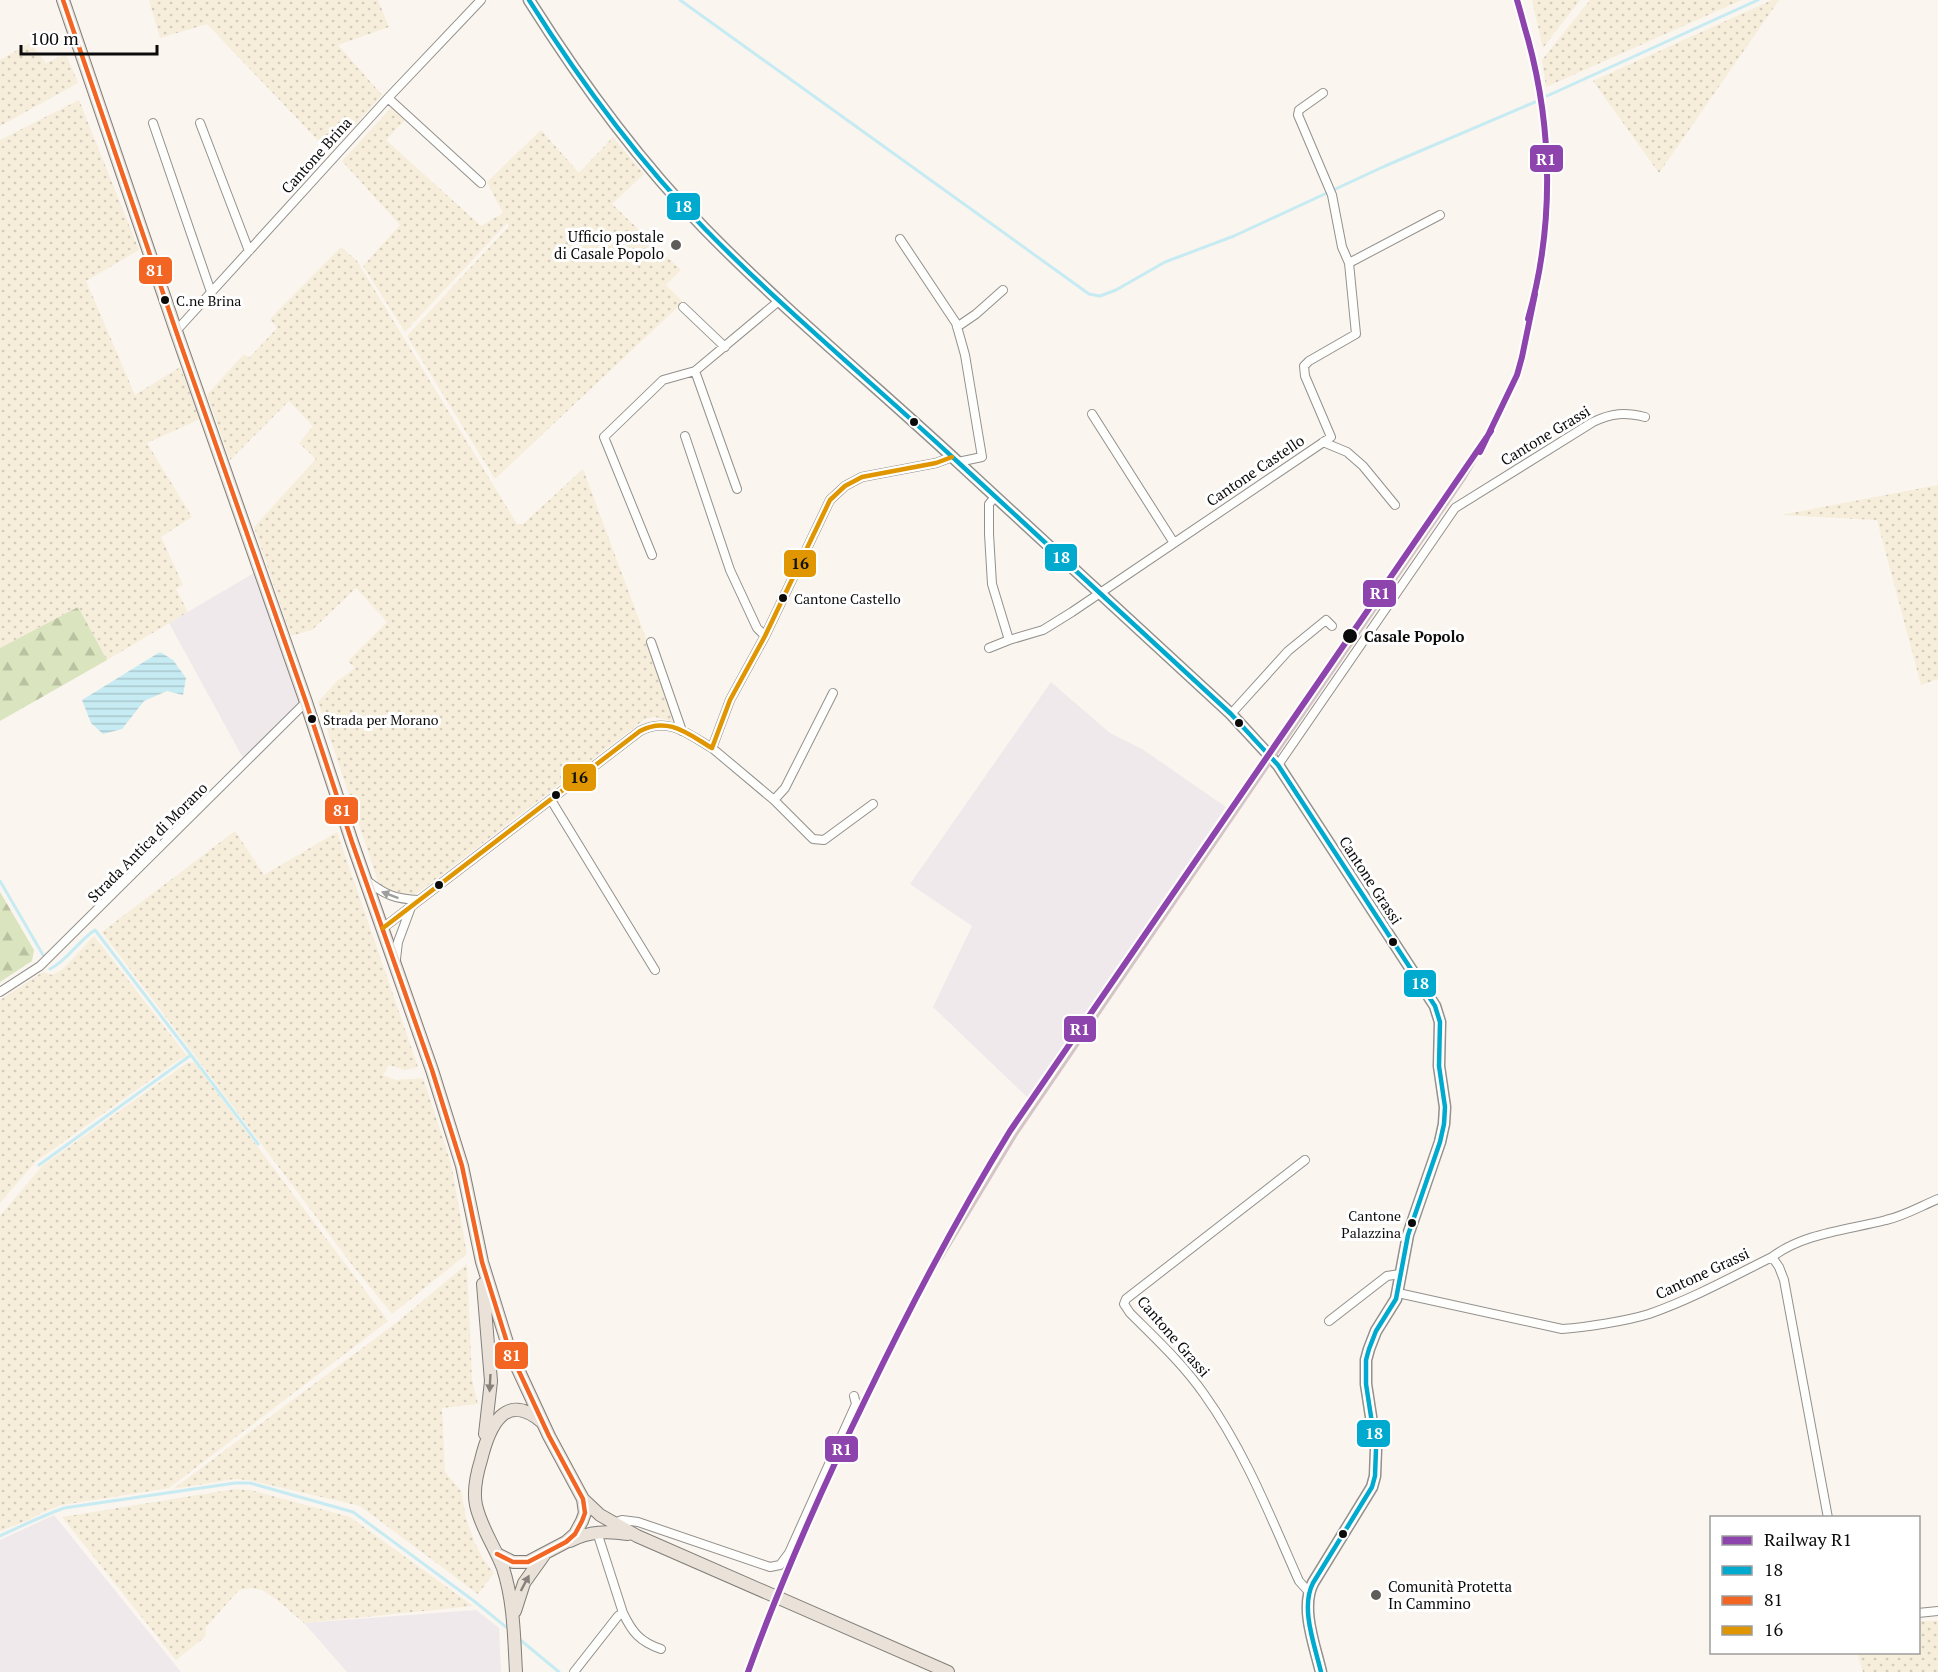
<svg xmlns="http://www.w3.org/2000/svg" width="1938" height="1672" font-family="'PT Serif',serif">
<defs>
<pattern id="farmland-dots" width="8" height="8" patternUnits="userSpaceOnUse" patternTransform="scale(1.5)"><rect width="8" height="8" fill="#f6eedb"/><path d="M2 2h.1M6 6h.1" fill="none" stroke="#d2cbbb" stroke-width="1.8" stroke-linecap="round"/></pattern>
<pattern id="forest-firs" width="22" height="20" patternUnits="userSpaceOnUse" patternTransform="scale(1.5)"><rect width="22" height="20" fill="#dae4be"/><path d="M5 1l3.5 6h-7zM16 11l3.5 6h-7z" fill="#bac2a2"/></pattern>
<pattern id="water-rules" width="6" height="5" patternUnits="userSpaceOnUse" patternTransform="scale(1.5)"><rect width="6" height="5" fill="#c7ebf2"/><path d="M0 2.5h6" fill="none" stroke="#aac8ce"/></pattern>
</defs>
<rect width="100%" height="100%" fill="#faf5ee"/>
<path fill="#f0e9ec" d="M254,573L300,701L244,760L169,623Z
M1051,682L1110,733L1142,749L1226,807L1028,1098L933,1007L972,926L910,884Z
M54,1515L181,1672H0V1540Z
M476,1610L499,1628L501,1672H347L304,1623Z"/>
<path fill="url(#farmland-dots)" d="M149,0H378L389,27L338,45L382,95L330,153L207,24L160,38Z
M1532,0H1580L1543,48Z
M1590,0H1742L1546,87L1542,60Z
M1772,0H1779L1659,173L1593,81Z
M30,43L46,63L66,54L78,83L0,126V60Z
M79,100L139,250L86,281L135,395L180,367L200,419L147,443L192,517L161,537L183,585L176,589L188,612L107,660L78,607L0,648V140Z
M392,107L406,119L386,140L481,226L503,213L487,182L541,130L579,173L613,137L644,174L612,204L681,270L666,285L683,302L495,479L407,336L509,226L507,223L405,332L363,266L400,225L342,161Z
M341,247L357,261L517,524H523L583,469L676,719L675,722L655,717L645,719L419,892L411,895L393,893L383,889L378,882L318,702L336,682L355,668L348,661L387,622L356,588L312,630L291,636L254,527L316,459L299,443L313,426L289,401L230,460L207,395L244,354L249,358L277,328L270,319Z
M1938,485V679L1921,685L1877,520L1781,515Z
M235,831L264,875L337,832L418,1067L405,1070L389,1065L383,1075L396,1080L423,1078L451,1163L467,1254L392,1314L353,1266L102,932Z
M94,936L187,1056L180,1059L35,1162L0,1203V1000L43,972L52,975L63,969Z
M194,1062L388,1321L169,1488L62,1505L41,1513L29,1520L0,1531V1216L42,1166L187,1063Z
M467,1264L472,1380L478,1404L442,1408L445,1472L461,1491L466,1518L474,1541L483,1559L494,1573L478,1594L360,1506L249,1480L234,1479L173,1489L396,1323Z
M235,1489L250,1490L350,1517L473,1606L304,1623L276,1599L262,1590L252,1588L239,1590L206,1627L205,1637L176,1660L62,1517Z
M1919,1621H1938V1672H1863L1857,1653L1918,1652Z"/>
<path fill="url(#forest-firs)" d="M78,607L107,660L0,721V648Z
M0,892L34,950L32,961L0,982Z"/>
<path fill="url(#water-rules)" d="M160,652L173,660L186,678L183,695L167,691L144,701L122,729L103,734L91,723L82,700Z"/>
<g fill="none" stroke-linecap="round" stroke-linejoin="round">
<path stroke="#c7ebf2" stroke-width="3" d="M680,0L1089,294L1100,296L1116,290L1165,262L1234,236L1385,166L1535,102
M1547,96L1758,0
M0,881L43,955
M191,1055L258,1144
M39,1165L191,1055L95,930C78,941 68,960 50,969
M0,1536C21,1526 42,1516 64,1508L235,1483H250L353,1512L474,1601L511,1631
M518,1638L559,1672"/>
<defs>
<path id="minor" d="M1323,93L1299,110L1298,115L1332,195L1342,247L1349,263
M388,98L481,183
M153,123L211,292
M200,123L249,251
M900,239L956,323L965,355L982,457L958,462
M683,307L725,347
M957,327L976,314L1003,290
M176,331L388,98L481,0
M1092,414L1174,543
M685,436L730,570L757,628L765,636
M1323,442L1347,452L1363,466L1395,505
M737,489L695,371L780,300
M995,497L989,504V534L992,584L1009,640
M652,555L604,437L663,380L695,371
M651,642L682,731
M989,648L1009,640L1043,630L1072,612L1331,437L1305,376L1304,366L1309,361L1356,334L1349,263L1440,215
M1231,714L1288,651L1326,620L1332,626
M712,748L774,800L813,839L824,840L873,804
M1278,765L1455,508L1593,422C1612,413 1625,412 1645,417
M551,800L655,970
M774,800L785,788L833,693
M366,880C385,895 395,899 419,900
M383,928L640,731C668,716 688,734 712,748L730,700L765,636L830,500L845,486L862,477L936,463L952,457
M396,959L398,942L411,907
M0,992L40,966L306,702
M1305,1160L1126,1299L1124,1304L1130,1313C1156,1339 1183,1364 1204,1394C1245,1451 1271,1518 1299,1581L1309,1592
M1772,1257L1779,1267L1784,1280L1828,1518
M1398,1293L1562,1329C1588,1327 1626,1321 1649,1314C1692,1299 1732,1277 1772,1257C1804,1233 1848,1230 1886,1220C1904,1216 1921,1206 1938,1199
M1329,1321L1387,1276L1400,1274
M614,1523L622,1520L638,1522L770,1567L780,1565L789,1553L856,1404L854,1396
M623,1613C632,1632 640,1642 661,1649
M1918,1613L1938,1611
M574,1672L618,1616L623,1613L597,1532"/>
<path id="tertiary" d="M529,0C580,81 637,159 704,228C785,311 875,385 960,464C1051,547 1140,631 1231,714L1278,765L1435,1006L1440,1022L1439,1066L1445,1107L1444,1124L1440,1142L1408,1235L1396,1299L1376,1331L1369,1349L1366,1360V1384L1376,1449L1375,1476L1372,1487L1313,1583C1300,1608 1315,1646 1321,1672"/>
<path id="primary" d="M63,0L176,331L306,702L352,842L432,1070L462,1166L482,1262L510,1352L549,1436L583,1499L585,1513L582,1521L575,1534L566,1542L528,1562H513L497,1554
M483,1284L491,1381L485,1434
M583,1499L600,1515L637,1536L948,1672
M570,1541C590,1531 607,1531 628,1534
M515,1611L524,1583L544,1555
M516,1672C514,1637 514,1602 503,1568C495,1547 481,1528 476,1505C473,1491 477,1473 481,1460C489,1427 505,1390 542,1422"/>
</defs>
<use href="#minor" stroke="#93908d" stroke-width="10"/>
<use href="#tertiary" stroke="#93908d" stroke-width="13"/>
<use href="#primary" stroke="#807e7a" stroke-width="14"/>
<use href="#minor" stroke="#fefefc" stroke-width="8"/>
<use href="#tertiary" stroke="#fefefc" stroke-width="10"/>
<use href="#primary" stroke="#eae2d8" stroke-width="12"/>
<path stroke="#d5c4c7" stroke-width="3" d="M906,1317L1016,1135L1465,478C1484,445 1504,411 1516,375C1526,349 1530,321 1535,294"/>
<defs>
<path id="bus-1" d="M529,0C580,81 637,159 704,228C785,311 875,385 960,464C1051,547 1140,631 1231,714L1278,765L1435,1006L1440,1022L1439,1066L1445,1107L1444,1124L1440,1142L1408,1235L1396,1299L1376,1331L1369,1349L1366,1360V1384L1376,1449L1375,1476L1372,1487L1313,1583C1300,1608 1315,1646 1321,1672"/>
<path id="bus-2" d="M63,0L176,331L306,702L352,842L432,1070L462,1166L482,1262L510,1352L549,1436L583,1499L585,1513L582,1521L575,1534L566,1542L528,1562H513L497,1554"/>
<path id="bus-3" d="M383,928L640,731C668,716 688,734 712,748L730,700L765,636L830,500L845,486L862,477L936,463L952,457"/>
</defs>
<use href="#bus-1" stroke="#fff" stroke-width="9"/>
<use href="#bus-2" stroke="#fff" stroke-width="9"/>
<use href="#bus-3" stroke="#fff" stroke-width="9"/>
<use href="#bus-1" stroke="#00a9ce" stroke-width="4.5"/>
<use href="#bus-2" stroke="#f26522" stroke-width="4.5"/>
<use href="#bus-3" stroke="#df9601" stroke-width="4.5"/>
<defs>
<path id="rail-1" d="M1517,0C1521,13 1524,26 1528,39C1553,131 1554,228 1528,319
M1480,452L1517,375L1522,357L1535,294
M748,1672C782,1578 823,1486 867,1396C911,1305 957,1217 1010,1131L1491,431"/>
</defs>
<use href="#rail-1" stroke="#fff" stroke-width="10"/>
<use href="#rail-1" stroke="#8e44ad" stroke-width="6"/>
</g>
<defs><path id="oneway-solid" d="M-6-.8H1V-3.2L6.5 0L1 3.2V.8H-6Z" transform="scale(1.5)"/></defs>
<use fill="#9d9d9c" href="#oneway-solid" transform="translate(390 895) rotate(-159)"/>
<g fill="#86817c">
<use href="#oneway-solid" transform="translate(490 1383) rotate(93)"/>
<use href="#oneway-solid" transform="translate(525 1583) rotate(-62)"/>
</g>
<g fill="#5f5d5a" stroke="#fff" stroke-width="2">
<circle cx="676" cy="245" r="6"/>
<circle cx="1376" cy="1595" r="6"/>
</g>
<g fill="#0b0b0b" stroke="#fff" stroke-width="2">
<circle cx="165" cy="300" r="5"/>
<circle cx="914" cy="422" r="5"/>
<circle cx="783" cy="598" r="5"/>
<circle cx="1350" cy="636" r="8"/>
<circle cx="312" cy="719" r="5"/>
<circle cx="1239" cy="723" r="5"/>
<circle cx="556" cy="795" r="5"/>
<circle cx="439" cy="885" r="5"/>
<circle cx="1393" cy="942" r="5"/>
<circle cx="1412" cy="1223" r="5"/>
<circle cx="1343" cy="1534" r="5"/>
</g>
<g text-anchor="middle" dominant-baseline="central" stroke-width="6" stroke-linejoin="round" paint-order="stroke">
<g font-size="14" fill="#0b0b0b" stroke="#fff" text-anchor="start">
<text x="176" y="300">C.ne Brina</text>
<text x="794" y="598">Cantone Castello</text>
<text x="323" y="719">Strada per Morano</text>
<text x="1401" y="1215" text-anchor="end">Cantone<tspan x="1401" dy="17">Palazzina</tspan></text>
</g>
<g font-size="15" fill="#0b0b0b" stroke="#fff">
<text transform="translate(316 155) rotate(-48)">Cantone Brina</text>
<text transform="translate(1545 435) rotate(-31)">Cantone Grassi</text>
<text transform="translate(1255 470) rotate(-34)">Cantone Castello</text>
<text transform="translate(147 842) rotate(-45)">Strada Antica di Morano</text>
<text transform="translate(1371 880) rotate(57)">Cantone Grassi</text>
<text transform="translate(1702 1273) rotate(-25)">Cantone Grassi</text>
<text transform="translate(1174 1336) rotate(49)">Cantone Grassi</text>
</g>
<g font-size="15" fill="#0b0b0b" stroke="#fff" text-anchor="end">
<text x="664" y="236">Ufficio postale<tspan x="664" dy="17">di Casale Popolo</tspan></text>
<text x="1388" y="1586" text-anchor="start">Comunità Protetta<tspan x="1388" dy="17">In Cammino</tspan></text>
</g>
<g font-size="15" font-weight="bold" fill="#0b0b0b" stroke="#fff" text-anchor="start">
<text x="1364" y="636">Casale Popolo</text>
</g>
</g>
<g stroke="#fff" stroke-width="2">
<rect x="1529" y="144" width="35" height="29" rx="6" fill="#8e44ad"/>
<rect x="666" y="192" width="35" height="29" rx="6" fill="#00a9ce"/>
<rect x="138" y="256" width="35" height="29" rx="6" fill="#f26522"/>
<rect x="1044" y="543" width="34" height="29" rx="6" fill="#00a9ce"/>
<rect x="783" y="549" width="34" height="29" rx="6" fill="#df9601"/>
<rect x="1362" y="579" width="35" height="29" rx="6" fill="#8e44ad"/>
<rect x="562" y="763" width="35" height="29" rx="6" fill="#df9601"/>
<rect x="324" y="796" width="35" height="29" rx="6" fill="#f26522"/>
<rect x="1403" y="969" width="34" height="29" rx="6" fill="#00a9ce"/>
<rect x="1063" y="1015" width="34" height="28" rx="6" fill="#8e44ad"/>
<rect x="494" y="1341" width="35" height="29" rx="6" fill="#f26522"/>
<rect x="1356" y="1419" width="35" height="29" rx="6" fill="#00a9ce"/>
<rect x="824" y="1435" width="35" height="28" rx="6" fill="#8e44ad"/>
</g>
<g font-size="16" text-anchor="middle" font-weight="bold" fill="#fff">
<text x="1546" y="165">R1</text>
<text x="683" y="212">18</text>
<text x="155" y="276">81</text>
<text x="1061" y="563">18</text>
<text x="1380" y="599">R1</text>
<text x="342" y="816">81</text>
<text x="1420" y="989">18</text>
<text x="1080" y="1035">R1</text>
<text x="512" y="1361">81</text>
<text x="1374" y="1439">18</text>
<text x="842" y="1455">R1</text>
</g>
<g font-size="16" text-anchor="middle" font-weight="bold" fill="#111">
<text x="800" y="569">16</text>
<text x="579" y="783">16</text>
</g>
<rect x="1710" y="1516" width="210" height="138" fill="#ffffff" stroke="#9d9d9d" stroke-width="1.5"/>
<rect x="1722" y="1536" width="30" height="9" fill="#8e44ad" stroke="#9d9d9d" stroke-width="1.5"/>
<text x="1764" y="1546" font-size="18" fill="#0b0b0b">Railway R1</text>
<rect x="1722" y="1566" width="30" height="9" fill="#00a9ce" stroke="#9d9d9d" stroke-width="1.5"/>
<text x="1764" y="1576" font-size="18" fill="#0b0b0b">18</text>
<rect x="1722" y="1596" width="30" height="9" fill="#f26522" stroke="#9d9d9d" stroke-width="1.5"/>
<text x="1764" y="1606" font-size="18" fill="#0b0b0b">81</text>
<rect x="1722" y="1626" width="30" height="9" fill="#df9601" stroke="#9d9d9d" stroke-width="1.5"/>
<text x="1764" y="1636" font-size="18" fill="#0b0b0b">16</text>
<path d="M21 45v9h136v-9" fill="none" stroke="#0b0b0b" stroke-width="3"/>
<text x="30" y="45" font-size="18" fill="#0b0b0b" stroke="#ffffff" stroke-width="4.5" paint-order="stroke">100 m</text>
</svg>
